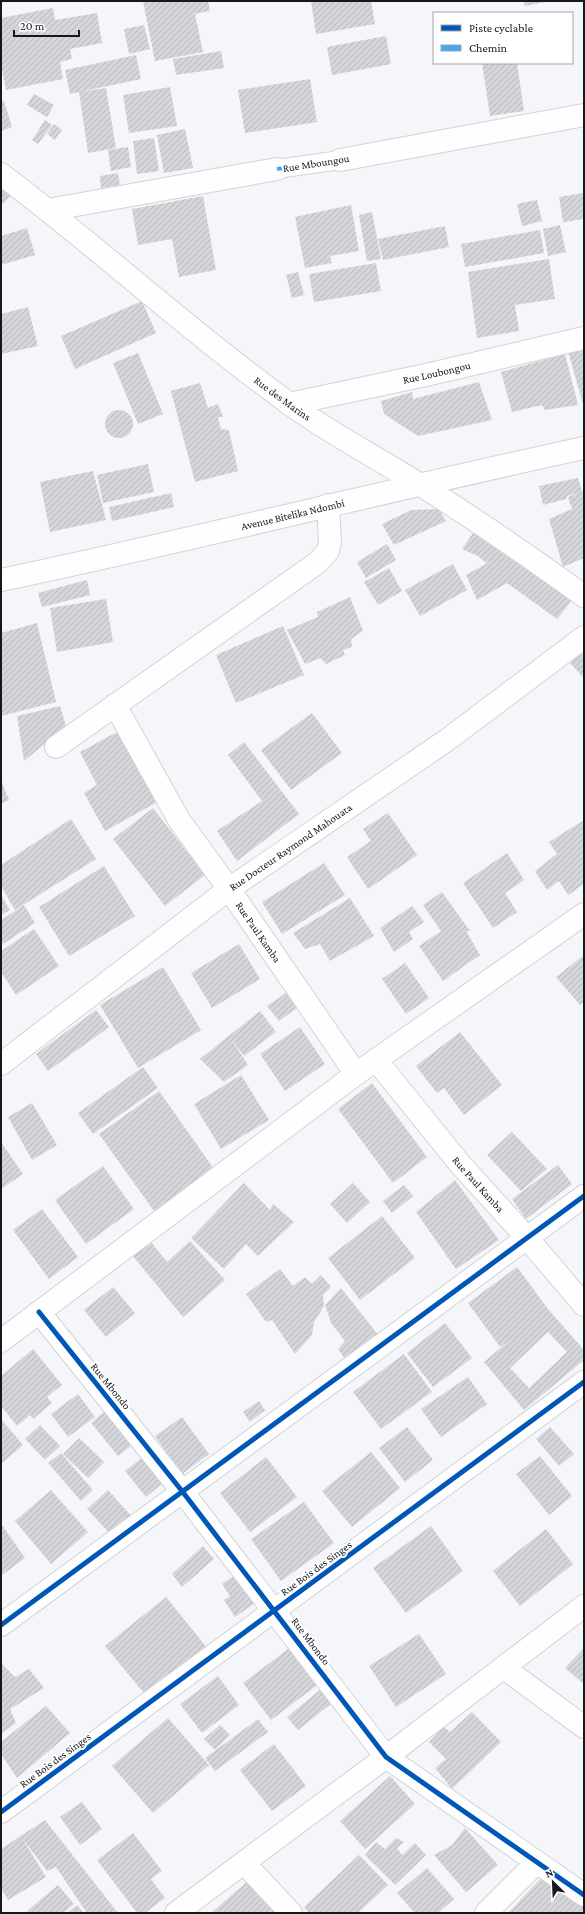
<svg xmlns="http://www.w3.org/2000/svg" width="585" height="1914" font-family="'Crimson Pro',serif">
<defs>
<pattern id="building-hatch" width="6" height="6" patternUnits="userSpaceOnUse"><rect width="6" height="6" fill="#d5d6da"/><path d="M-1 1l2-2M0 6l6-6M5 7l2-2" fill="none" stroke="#b6b7ba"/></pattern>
</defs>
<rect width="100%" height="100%" fill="#f5f6fa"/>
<path fill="url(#building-hatch)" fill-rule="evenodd" d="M143,1H208L210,11L195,14L203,52L155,61Z
M311,1H371L375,24L316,34Z
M524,1H545V2L525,6Z
M53,8L55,20L97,13L102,43L70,49L72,59L60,62L63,79L6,90L1,64V18Z
M144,25L150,49L129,54L124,29Z
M386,36L391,64L332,75L327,47Z
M221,51L224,68L176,75L173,59Z
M136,55L141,79L70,94L65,70Z
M482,63H517L524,111L490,116Z
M310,79L317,122L245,133L238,90Z
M170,87L177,126L129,133L123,95Z
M106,88L116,148L88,153L79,92Z
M34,94L54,105L47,117L27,105Z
M4,101L12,127L1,131V102Z
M45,120L52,125L38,144L32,140Z
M54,124L62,130L55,140L47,134Z
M185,129L193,168L164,173L157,135Z
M154,138L159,171L137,174L133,141Z
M128,147L131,167L111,171L108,150Z
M118,173L120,185L101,188L100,176Z
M1,184L13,193L3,204L1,202Z
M584,193V219L563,222L559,197Z
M203,196L216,270L179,277L172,239L138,245L132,209Z
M537,200L542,221L522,226L517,204Z
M351,205L359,251L330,256L332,263L305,268L295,217Z
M372,212L381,259L367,261L359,215Z
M560,225L566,252L548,256L543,229Z
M445,226L449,247L383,260L378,239Z
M27,228L35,255L1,265V236Z
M540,230L544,253L465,267L461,244Z
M549,259L555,299L515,305L519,331L477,338L468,272Z
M376,263L381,291L314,302L309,274Z
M298,272L304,295L292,298L286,275Z
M142,301L156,333L75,369L61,336Z
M28,307L38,346L1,354V314Z
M584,345V408L568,351Z
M138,353L163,414L138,424L113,363Z
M565,354L578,405L545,410L542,405L512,412L501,372Z
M479,382L492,420L418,436L384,414L381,401L412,392L413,399Z
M200,383L208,408L218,404L223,417H218L221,429L229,430L238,471L195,482L171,391Z
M105 424a14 14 0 1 1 28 0a14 14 0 1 1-28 0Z
M148,464L154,492L103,503L97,475Z
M93,471L106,520L50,532L40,482Z
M578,478L582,492L567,496L566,499L543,505L539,486Z
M584,491V558L563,567L549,519L572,509L568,497Z
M171,493L174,507L112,521L109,507Z
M439,509L446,521L394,545L382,524L411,510Z
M476,529L573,599L557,619L507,583L477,600L466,575L491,561L486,563L478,556L462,549Z
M387,544L396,560L366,578L357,562Z
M453,564L467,590L420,616L405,590Z
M389,568L402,591L378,605L364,582Z
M87,580L90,595L42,607L38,593Z
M350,597L363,631L351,639L352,647L343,650L345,655L326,664L321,658L305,664L287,630L318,617L317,612Z
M106,599L113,642L57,652L50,608Z
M37,623L56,702L1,716V633Z
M283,626L304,675L236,703L216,655Z
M584,653V678L569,662Z
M60,706L66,726L24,761L17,716Z
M312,713L342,753L291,790L261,750Z
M117,732L159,801L105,831L84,793L97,785L80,752Z
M244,742L299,814L237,861L217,831L262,801L228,755Z
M1,780L9,800L1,804Z
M153,808L205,875L165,906L113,839Z
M388,813L417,855L368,889L347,857L371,841L363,829Z
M71,819L96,859L15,910L1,886V865Z
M584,820V884L568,895L559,881L547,890L535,871L557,854L549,842Z
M507,853L524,880L505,893L517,912L493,928L463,883Z
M324,863L345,895L282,934L262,902Z
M104,866L135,916L69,956L39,907Z
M442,892L470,931H466L480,955L443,981L419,946L441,931L423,905Z
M1,895L10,910L1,915Z
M350,898L374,936L330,961L320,944L305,949L293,933Z
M24,905L35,923L3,944L1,941V920Z
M412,906L424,922L409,932L413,939L394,952L380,928Z
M34,929L59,966L16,995L1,972V951Z
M239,944L260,979L212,1008L191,973Z
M584,955V1002L580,1005L556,977Z
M405,963L429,998L406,1014L382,979Z
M163,967L201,1030L138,1068L100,1005Z
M287,992L298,1007L279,1021L267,1006Z
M96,1010L109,1027L48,1071L36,1054Z
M260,1011L276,1032L244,1056L231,1039L248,1065L224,1082L200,1059Z
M300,1027L325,1064L285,1091L260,1054Z
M460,1032L502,1085L464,1115L444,1088L437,1093L416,1066Z
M143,1067L158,1088L93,1134L78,1113Z
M241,1075L269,1120L221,1149L194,1104Z
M372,1083L427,1157L393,1183L338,1109Z
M159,1091L214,1169L154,1211L99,1134Z
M32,1103L57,1145L32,1160L8,1117Z
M512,1132L547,1169L521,1191L487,1155Z
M1,1142L23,1174L1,1189Z
M558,1165L572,1184L526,1219L512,1199Z
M103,1166L134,1209L86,1244L55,1200Z
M455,1180L499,1240L456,1269L416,1212Z
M244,1183L270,1210L273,1204L294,1222L258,1256L246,1244L224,1269L191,1238Z
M353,1183L370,1202L347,1223L330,1204Z
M404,1185L413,1196L392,1213L383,1201Z
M42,1209L78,1257L49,1279L13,1230Z
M382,1216L415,1258L360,1300L328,1258Z
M150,1241L167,1262L190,1241L225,1280L183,1317L132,1255Z
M517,1267L548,1309L584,1350V1360L524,1410L484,1362L509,1341L500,1347L468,1303ZM548,1332L567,1352L529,1388L510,1368Z
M280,1269L293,1286L305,1277L312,1284L321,1275L331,1287L323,1295L324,1306L314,1322L312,1335L295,1354L272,1320L266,1322L246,1294Z
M113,1287L135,1313L106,1337L84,1310Z
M341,1288L379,1336L345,1359L338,1349L345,1341L331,1323L325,1305Z
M445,1323L472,1358L433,1387L407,1353Z
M33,1349L62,1385L47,1397L52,1403L33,1419L30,1415L17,1426L1,1406V1376Z
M404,1354L432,1392L381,1429L353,1392Z
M468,1377L487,1404L441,1437L421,1409Z
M78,1394L95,1417L68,1437L51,1414Z
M259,1401L265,1410L250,1422L243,1412Z
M104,1412L131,1446L118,1456L91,1423Z
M182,1417L209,1454L182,1474L155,1436Z
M1,1419L23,1445L1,1464Z
M40,1425L60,1446L45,1460L25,1439Z
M407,1427L433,1460L405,1482L379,1448Z
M550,1427L574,1454L559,1466L536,1439Z
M79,1438L104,1462L88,1478L63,1454Z
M371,1452L400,1488L352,1527L322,1491Z
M61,1453L93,1490L81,1501L48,1463Z
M540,1456L572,1496L549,1515L516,1474Z
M143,1457L163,1483L146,1497L125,1471Z
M266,1457L297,1497L250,1532L220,1493Z
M51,1490L88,1532L51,1564L15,1521Z
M108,1490L133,1518L113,1537L87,1509Z
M304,1502L334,1543L281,1581L251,1539Z
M2,1525L25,1558L2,1575L1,1573Z
M431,1526L463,1571L406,1613L373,1568Z
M546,1529L573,1564L520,1606L493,1571Z
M203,1546L214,1559L182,1587L172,1574Z
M235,1575L255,1603L235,1617L224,1600L230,1596L222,1584Z
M166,1597L208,1649L148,1698L105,1646Z
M419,1634L446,1674L396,1707L369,1666Z
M292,1646L320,1683L271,1720L243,1683Z
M584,1648V1684L565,1668Z
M1,1663L15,1677L29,1669L44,1688L10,1709L16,1723L1,1734Z
M218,1676L239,1705L202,1733L180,1704Z
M321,1689L332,1703L298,1730L287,1717Z
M46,1706L70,1733L17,1778L1,1754V1742Z
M472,1712L501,1742L452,1789L435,1768L446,1759L429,1742L444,1727L450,1732Z
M168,1718L209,1765L153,1813L112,1766Z
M258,1719L268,1732L215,1771L205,1758Z
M220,1725L230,1735L215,1750L204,1739Z
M274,1744L306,1786L272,1811L240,1770Z
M390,1776L415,1804L365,1849L340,1821Z
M82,1802L102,1829L80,1845L60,1817Z
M45,1820L118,1913H87L56,1867L47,1871L22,1838L46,1877L8,1900L1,1888V1849Z
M465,1828L498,1865L466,1892L434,1855L452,1845Z
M133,1833L162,1871L151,1879L165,1898L145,1913H137L97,1860Z
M396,1838L404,1842L397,1848L402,1855L415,1843L426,1855L395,1885L365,1855L376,1842L385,1849Z
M359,1855L388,1885L358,1913H309L304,1907Z
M427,1868L454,1899L438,1913H415L397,1893Z
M544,1875L584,1904V1913H508Z
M249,1880L278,1913H211Z
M58,1885L74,1904L63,1913H29L27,1911Z
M77,1905L84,1913H67Z"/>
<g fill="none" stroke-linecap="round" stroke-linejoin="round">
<defs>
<path id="pedestrian" d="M277,169L340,160"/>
<g id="minor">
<path d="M340,160L584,115"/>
<path id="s1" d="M1,174C99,248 190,332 290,404C331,434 376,457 419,484C475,519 530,557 584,596"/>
<path d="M48,210L277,169"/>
<path id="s2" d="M289,404L426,375L584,338"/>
<path id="s3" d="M115,705L179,820L229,889L356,1074"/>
<path d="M56,747L317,563L328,551L330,542L328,505"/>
<path id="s4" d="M376,1060L460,1164L527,1238L584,1305"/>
<path id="s5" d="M1,1064L229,889L447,740L584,637"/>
<path d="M39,1312L182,1491L386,1757L584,1895"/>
<path d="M1,1341L356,1074L584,914"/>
<path d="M1,1625L584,1196"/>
<path d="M504,1668L584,1727"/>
<path d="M1,1812L584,1382"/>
<path d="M244,1863L291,1913"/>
<path d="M176,1913L386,1757L584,1606"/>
<path d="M486,1913L536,1863"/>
</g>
<g id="tertiary">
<path id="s6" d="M1,580C196,539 389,490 584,448"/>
</g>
</defs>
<use href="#pedestrian" stroke="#d2d3d7" stroke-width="20"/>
<use href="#minor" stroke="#d2d3d7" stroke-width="24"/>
<use href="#tertiary" stroke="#d2d3d7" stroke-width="24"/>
<use href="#pedestrian" stroke="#fefefe" stroke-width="18"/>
<use href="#minor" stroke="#fefefe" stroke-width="22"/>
<use href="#tertiary" stroke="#fefefe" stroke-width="22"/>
<path stroke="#3fa9f5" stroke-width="4" stroke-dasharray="8 4" stroke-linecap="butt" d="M277,169L340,160"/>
<defs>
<path id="cycleway" d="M39,1312L182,1491L386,1757L584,1895
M1,1625L584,1196
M1,1812L584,1382"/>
</defs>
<use href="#cycleway" stroke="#fff" stroke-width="8"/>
<use href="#cycleway" stroke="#0057b8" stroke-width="5"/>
</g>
<g text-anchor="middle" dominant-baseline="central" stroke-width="4" stroke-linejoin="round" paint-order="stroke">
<g font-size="11" fill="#16181b" stroke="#fff">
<text transform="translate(316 163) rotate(-9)">Rue Mboungou</text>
<text stroke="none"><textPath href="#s2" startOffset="151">Rue Loubongou</textPath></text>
<text stroke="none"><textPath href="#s1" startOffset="360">Rue des Marins</textPath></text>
<text stroke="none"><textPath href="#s6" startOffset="299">Avenue Bitelika Ndombi</textPath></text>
<text stroke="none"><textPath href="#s5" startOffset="362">Rue Docteur Raymond Mahouata</textPath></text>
<text stroke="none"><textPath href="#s3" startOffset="269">Rue Paul Kamba</textPath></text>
<text stroke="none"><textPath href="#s4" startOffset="161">Rue Paul Kamba</textPath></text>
<text transform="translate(111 1386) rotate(51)">Rue Mbondo</text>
<text transform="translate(316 1568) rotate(-36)">Rue Bois des Singes</text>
<text transform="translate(311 1641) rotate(53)">Rue Mbondo</text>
<text transform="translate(55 1760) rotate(-36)">Rue Bois des Singes</text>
</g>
</g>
<rect width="585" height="1914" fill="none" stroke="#16181b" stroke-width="4"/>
<rect x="433" y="12" width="140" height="52" fill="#ffffff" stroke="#a2a3a4"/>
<rect x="441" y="25" width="20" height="6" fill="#0057b8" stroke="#a2a3a4"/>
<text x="469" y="32" font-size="12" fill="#16181b">Piste cyclable</text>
<rect x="441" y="45" width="20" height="6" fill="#3fa9f5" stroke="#a2a3a4"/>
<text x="469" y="52" font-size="12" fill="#16181b">Chemin</text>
<g transform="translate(553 1882) rotate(336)" stroke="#ffffff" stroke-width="3" paint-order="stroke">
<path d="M0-3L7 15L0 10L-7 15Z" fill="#16181b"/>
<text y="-6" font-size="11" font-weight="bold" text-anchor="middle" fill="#16181b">N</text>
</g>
<path d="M14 30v6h65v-6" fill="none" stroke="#16181b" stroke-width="2"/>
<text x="20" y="30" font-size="12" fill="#16181b" stroke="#ffffff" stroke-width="3" paint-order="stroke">20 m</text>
</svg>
